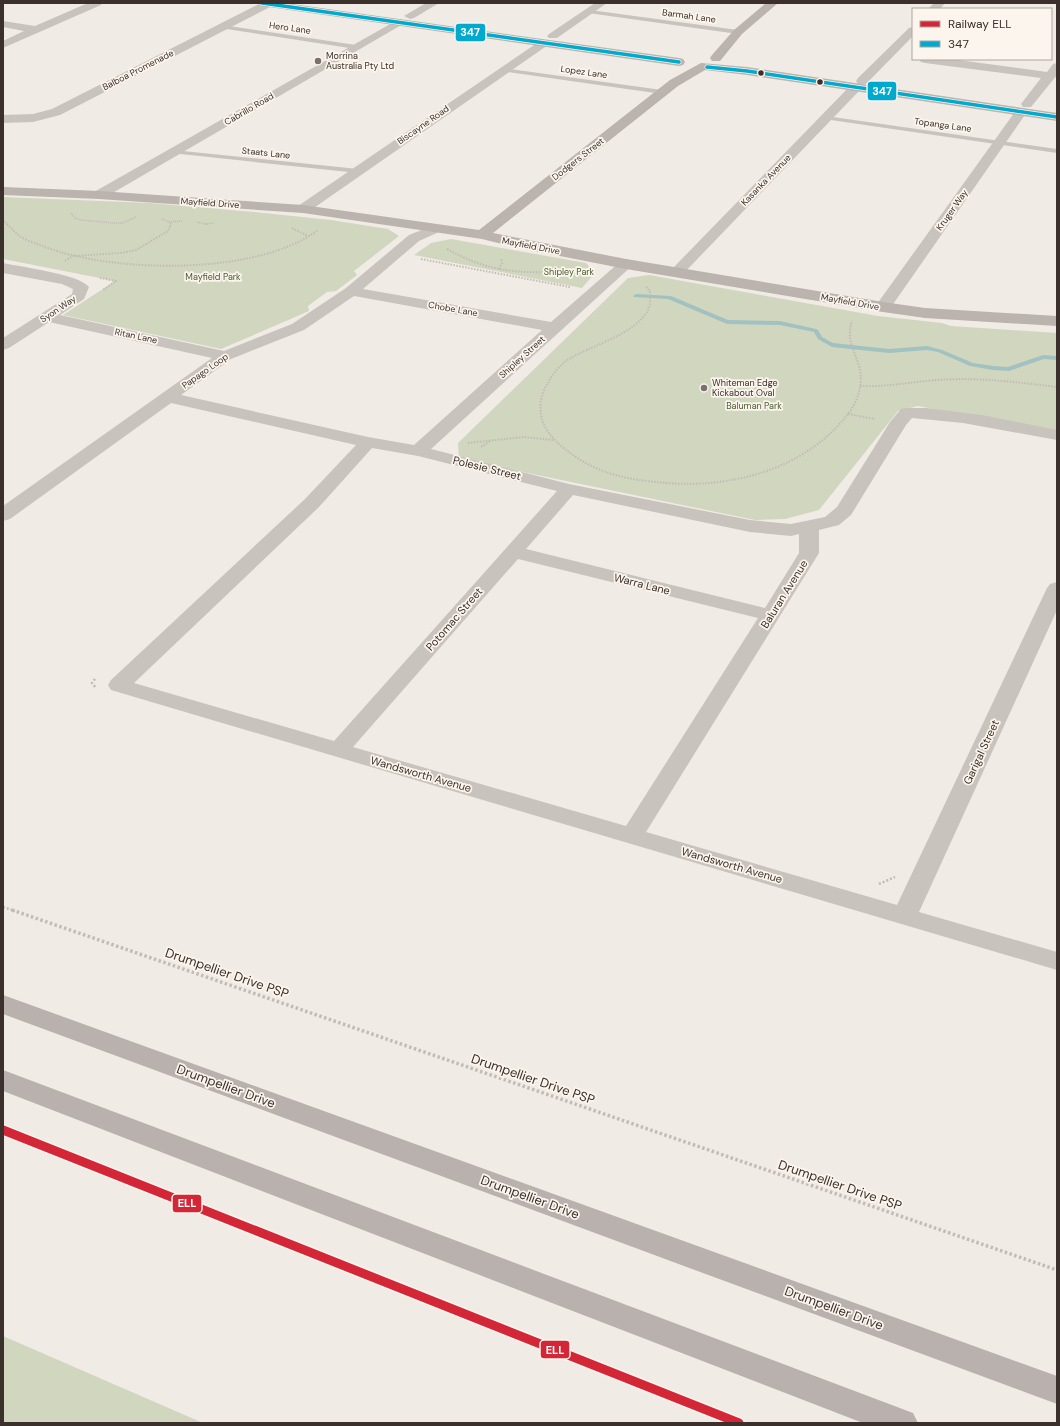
<svg xmlns="http://www.w3.org/2000/svg" width="1060" height="1426" font-family="'DM Sans',sans-serif">
<rect width="100%" height="100%" fill="#f0ebe5"/>
<path fill="#d1d6bf" d="M3,197L151,203L254,212L331,220L388,229L399,236L354,271L357,275L336,291L327,292L308,306L309,311L221,349L63,315L115,281L3,259Z
M451,239L586,263L595,273L582,288L414,255L431,243Z
M649,275L878,316L942,323L951,326L1057,333V433L918,406L898,411L819,510L785,519L755,520L459,459L458,443L628,278Z
M3,1336L203,1423H3Z"/>
<g fill="none" stroke-linecap="round" stroke-linejoin="round">
<path fill="#a1c2c1" fill-rule="evenodd" d="M636,294L671,296L728,320L780,321L816,329L818,330L822,337L833,343L889,349L927,346L942,350L973,363L993,366L1008,367L1043,355L1057,356V360L1044,359L1009,371L993,370L970,366L938,352L927,350L889,353L832,347L818,339L814,332L780,325L727,324L668,299L634,297L633,296Z"/>
<path stroke="#c2bbb6" stroke-width="1.5" stroke-dasharray="1 1" stroke-linecap="butt" d="M71,213L75,218L81,220L113,223H122L136,217
M162,219L171,223L170,225
M3,220L8,225
M169,222L182,221
M197,222L206,224L214,223"/>
<path stroke="#c2bbb6" stroke-width="2" stroke-dasharray="1.5 1.5" stroke-linecap="butt" d="M7,224C10,227 14,231 17,234C25,241 36,243 45,247C114,273 257,276 318,230
M205,224H208
M292,228L308,236
M447,249C487,271 513,273 557,272
M421,259L570,287
M65,261L73,256L121,253L136,250L168,231L171,224
M499,269L502,263L501,258
M100,278L116,281L103,290
M646,287L650,291C650,295 650,300 650,304C644,333 587,346 566,361C558,367 552,375 548,383C542,392 539,403 541,414C543,432 559,445 573,455C598,473 626,479 656,482C726,490 803,472 848,414C858,401 864,383 859,366C854,350 846,339 852,321
M860,386C886,387 911,382 937,380C977,377 1017,382 1057,387
M848,414L875,419
M468,443L523,437L553,440
M481,447L490,441"/>
<path stroke="#c2bbb6" stroke-width="2.5" stroke-dasharray="2 2" stroke-linecap="butt" d="M95,679L92,683L96,688
M879,884L895,877
M3,907L15,911"/>
<path stroke="#c2bbb6" stroke-width="3.5" stroke-dasharray="2.5 2.5" stroke-linecap="butt" d="M12,910L1057,1270"/>
<path fill="#c9c3be" fill-rule="evenodd" d="M590,10L738,30L741,32L738,34L588,13V11Z
M222,25L356,45L359,47L356,49L220,28L219,27Z
M503,68L662,90L665,92L662,94L501,71V69Z
M826,116L1057,149V153L824,119L823,118Z
M173,150L358,169L361,171L358,173L171,153V151Z"/>
<path fill="#c9c3be" fill-rule="evenodd" d="M88,3H102L101,5L3,48V41L24,31L3,27V21L35,26Z
M261,3L273,4L272,6L60,115L33,122L3,123V115L33,114L52,109Z
M426,3H439L414,18L410,19L404,16Z
M595,3H607L557,38H549L547,36L549,34Z
M934,3H945L940,9H928Z
M399,19L403,20L405,22L403,24L104,198L99,199L94,198L92,195L94,192Z
M913,27V36L866,84H858L856,81L858,78L909,28Z
M544,40L548,41L550,43L548,45L308,212L303,213L298,212L296,209L298,206L540,41Z
M919,59H951L1047,72L1053,64L1057,63V75L1031,107H1023L1021,104L1041,78L925,63L921,62Z
M855,84L859,85L861,88L859,91L682,275L677,277L672,275L669,272L672,269L851,85Z
M1021,108L1025,109L1027,112L889,310L883,312L877,310L875,307L877,304L1017,109Z
M434,225L439,226L441,229L439,232L419,241L363,289L551,322L621,261L626,259L631,261L634,264L431,449L569,484L750,520L791,524L825,517L837,507L890,422L901,409L907,408H926L982,415L1057,430V440L963,423L912,418L906,425L851,515L839,525L819,530V553L646,832L897,905L1047,588L1050,584L1057,582V610L919,912L1057,952V970L111,690L108,685L111,680L305,499L356,445L171,403L10,519L3,521V506L212,358L49,322L9,348L3,350V338L72,294L73,289L62,284L3,273V263C21,267 79,274 89,287L84,299L60,315L224,351L292,324L346,288L409,235ZM354,296L542,330L414,445L368,437L181,395L231,359L304,330ZM372,448L418,456L557,491L334,741L134,683L319,507ZM573,495L750,532L791,536L799,534V553L765,608L526,549ZM518,559L758,618L626,826L353,747Z"/>
<path fill="#bab3ae" fill-rule="evenodd" d="M257,3H285L679,58L683,59L685,62L683,65L679,66L262,6Z
M766,3H778L742,34L720,61H712L710,58L712,55L734,30Z
M701,63L747,67L1057,113V121L747,75L705,70L678,86L493,233L626,259L883,302L925,308L1057,316V326L925,318L883,312L626,269L514,247L482,239L303,213L99,199L3,195V187L99,191L303,205L479,230L670,80Z"/>
<path fill="#b8b1ad" fill-rule="evenodd" d="M3,995L1057,1376V1404L3,1014Z
M3,1070L913,1413L918,1423H863L3,1091Z"/>
<defs>
<path id="bus-1" d="M262,3L679,62
M707,67L747,71L1057,117"/>
</defs>
<use href="#bus-1" stroke="#fbf5ee" stroke-width="5"/>
<use href="#bus-1" stroke="#00a9ce" stroke-width="3.5"/>
<defs>
<path id="rail-1" d="M3,1130L739,1423"/>
</defs>
<use href="#rail-1" stroke="#fbf5ee" stroke-width="12"/>
<use href="#rail-1" stroke="#d32737" stroke-width="9"/>
</g>
<g fill="#7a716c" stroke="#fbf5ee" stroke-width="1.5">
<circle cx="318" cy="61" r="4"/>
<circle cx="704" cy="388" r="4"/>
</g>
<g fill="#3b302b" stroke="#fbf5ee" stroke-width="1.5">
<circle cx="761" cy="73" r="3.5"/>
<circle cx="820" cy="82" r="3.5"/>
</g>
<g text-anchor="middle" dominant-baseline="central" stroke-width="3.5" stroke-linejoin="round" paint-order="stroke">
<g font-size="9" fill="#3b302b" stroke="#fbf5ee">
<text transform="translate(689 16) rotate(8)">Barmah Lane</text>
<text transform="translate(290 28) rotate(8)">Hero Lane</text>
<text transform="translate(138 70) rotate(-27)">Balboa Promenade</text>
<text transform="translate(584 72) rotate(8)">Lopez Lane</text>
<text transform="translate(249 109) rotate(-30)">Cabrillo Road</text>
<text transform="translate(423 125) rotate(-35)">Biscayne Road</text>
<text transform="translate(943 125) rotate(8)">Topanga Lane</text>
<text transform="translate(266 153) rotate(6)">Staats Lane</text>
<text transform="translate(578 159) rotate(-38)">Dodgers Street</text>
<text transform="translate(766 180) rotate(-46)">Kasanka Avenue</text>
<text transform="translate(210 203) rotate(4)">Mayfield Drive</text>
<text transform="translate(952 210) rotate(-55)">Kruger Way</text>
<text transform="translate(531 246) rotate(11)">Mayfield Drive</text>
<text transform="translate(850 302) rotate(10)">Mayfield Drive</text>
<text transform="translate(58 309) rotate(-34)">Syon Way</text>
<text transform="translate(453 309) rotate(10)">Chobe Lane</text>
<text transform="translate(136 336) rotate(12)">Ritan Lane</text>
<text transform="translate(522 357) rotate(-42)">Shipley Street</text>
<text transform="translate(205 371) rotate(-35)">Papago Loop</text>
</g>
<g font-size="9" fill="#3b302b" stroke="#fbf5ee" text-anchor="start">
<text x="326" y="56">Morrina<tspan x="326" dy="10">Australia Pty Ltd</tspan></text>
<text x="712" y="383">Whiteman Edge<tspan x="712" dy="10">Kickabout Oval</tspan></text>
</g>
<g font-size="9" fill="#4a5a2e" stroke="#fbf5ee">
<text x="569" y="272">Shipley Park</text>
<text x="213" y="277">Mayfield Park</text>
<text x="754" y="406">Baluman Park</text>
</g>
<g font-size="11" fill="#3b302b" stroke="#fbf5ee">
<text transform="translate(487 468) rotate(14)">Polesie Street</text>
<text transform="translate(642 584) rotate(14)">Warra Lane</text>
<text transform="translate(784 594) rotate(-58)">Baluran Avenue</text>
<text transform="translate(454 619) rotate(-49)">Potomac Street</text>
<text transform="translate(981 752) rotate(-65)">Garigal Street</text>
<text transform="translate(421 774) rotate(16)">Wandsworth Avenue</text>
<text transform="translate(732 865) rotate(16)">Wandsworth Avenue</text>
</g>
<g font-size="13" fill="#3b302b" stroke="#fbf5ee">
<text transform="translate(227 973) rotate(19)">Drumpellier Drive PSP</text>
<text transform="translate(533 1079) rotate(19)">Drumpellier Drive PSP</text>
<text transform="translate(226 1086) rotate(20)">Drumpellier Drive</text>
<text transform="translate(840 1185) rotate(19)">Drumpellier Drive PSP</text>
<text transform="translate(530 1197) rotate(20)">Drumpellier Drive</text>
<text transform="translate(834 1308) rotate(20)">Drumpellier Drive</text>
</g>
</g>
<g stroke="#fbf5ee" stroke-width="1.5">
<rect x="455" y="23" width="31" height="19" rx="4" fill="#00a9ce"/>
<rect x="867" y="81" width="30" height="20" rx="4" fill="#00a9ce"/>
<rect x="172" y="1194" width="30" height="19" rx="4" fill="#d32737"/>
<rect x="540" y="1340" width="30" height="19" rx="4" fill="#d32737"/>
</g>
<g font-size="11" text-anchor="middle" font-weight="bold" fill="#fff">
<text x="470" y="36">347</text>
<text x="882" y="95">347</text>
<text x="187" y="1207">ELL</text>
<text x="555" y="1354">ELL</text>
</g>
<rect width="1060" height="1426" fill="none" stroke="#3b302b" stroke-width="8"/>
<rect x="912" y="8" width="140" height="52" fill="#fbf5ee" stroke="#aea6a0"/>
<rect x="920" y="21" width="20" height="6" fill="#d32737" stroke="#aea6a0"/>
<text x="948" y="28" font-size="12" fill="#3b302b">Railway ELL</text>
<rect x="920" y="41" width="20" height="6" fill="#00a9ce" stroke="#aea6a0"/>
<text x="948" y="48" font-size="12" fill="#3b302b">347</text>
</svg>
